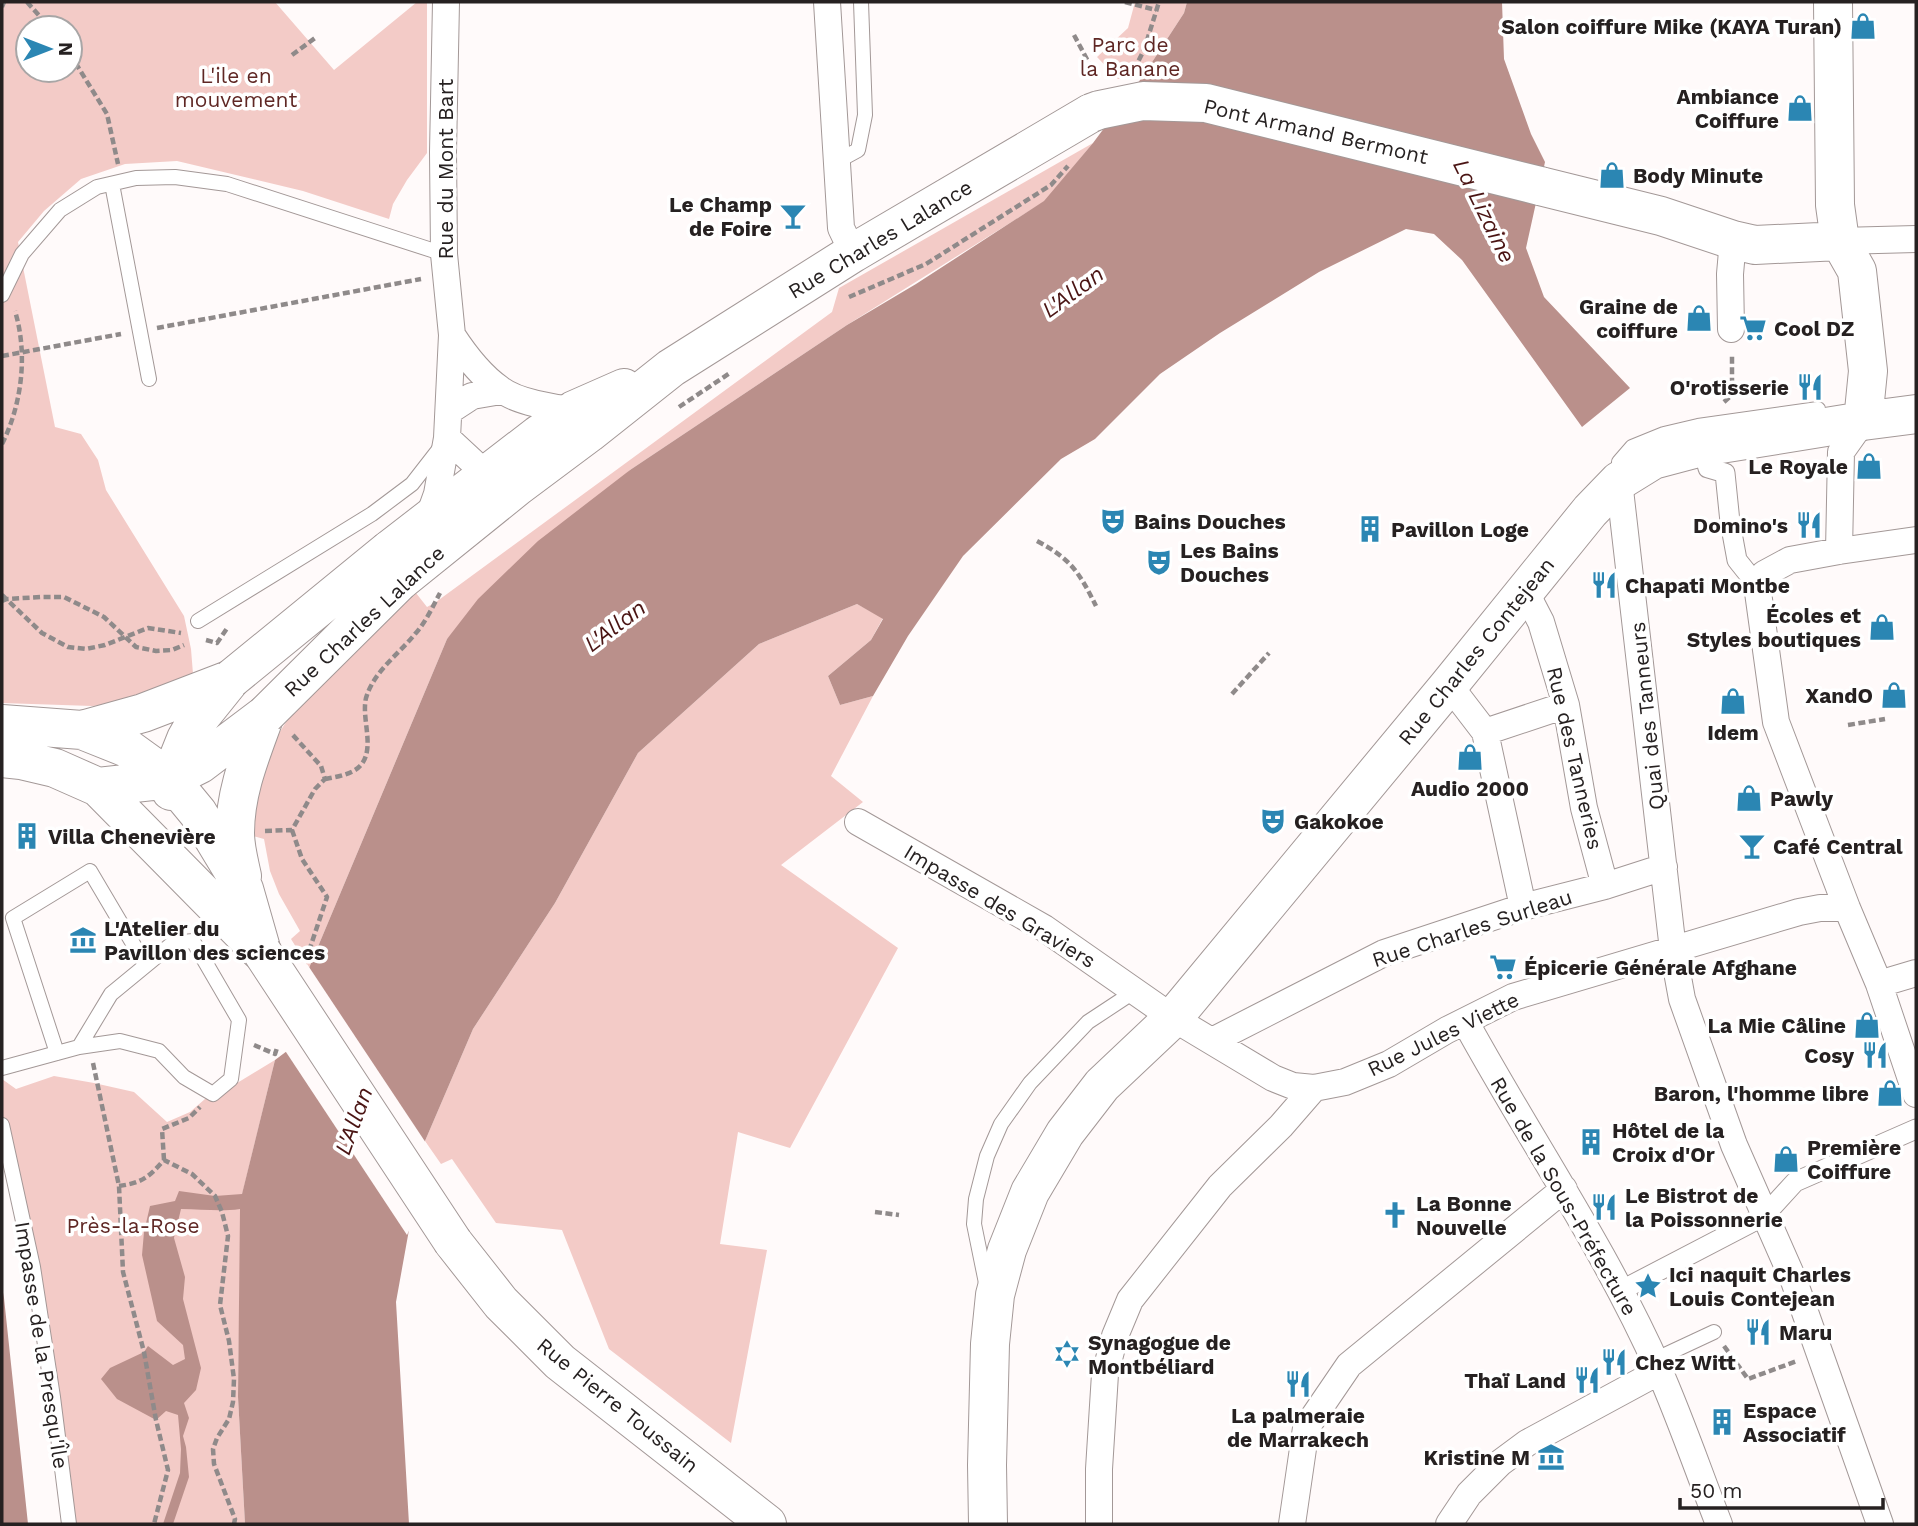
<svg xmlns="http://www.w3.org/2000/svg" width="1918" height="1526" font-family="'Work Sans',sans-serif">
<rect width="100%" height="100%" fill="#fffafa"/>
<path fill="#f3cbc7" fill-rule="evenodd" d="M2,2H275L334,70L417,2H427V153L407,180L393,204L389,219L303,191L177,161L125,164L81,179L44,211L18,242L55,427L81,434L98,460L106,490L184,616L191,649L193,674L131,703L92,706L2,703ZM28,28H70V70H28Z
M1135,2H1187L1184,13L1143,76L1118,79L1097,57L1128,28Z
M1093,143L1045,201L847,325L630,470L447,639L309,968L291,939L300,931L279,894L270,871L264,839L253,836C254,809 258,779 269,753C295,692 366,636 416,593L427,607L436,602L832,312L839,288Z
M857,604L883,618L871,640L828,676L840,705L873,696L831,776L863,802L781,865L898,948L790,1148L738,1132L720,1244L767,1250L731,1443L609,1349L562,1230L496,1223L452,1159L441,1164L425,1141L473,1029L555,903L638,753L759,644Z
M275,1060L242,1195L241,1209L238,1397L245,1524H69L53,1397L2,1125V1079L16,1089L54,1076L94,1083L134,1092L167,1122L190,1112L205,1099L224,1091Z"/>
<path fill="#ba908b" d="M1187,2H1502L1504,59L1531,134L1545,162L1526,248L1544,297L1630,388L1582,427L1462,260L1434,234L1406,229L1319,272L1220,333L1160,374L1095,439L1061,459L963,556L908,636L873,696L840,705L828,676L871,640L883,619L857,604L759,644L638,753L555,903L473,1029L425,1141L396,1302L409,1524H245L238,1397L240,1209C219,1212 202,1209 181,1209L174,1238L185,1277L183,1299L201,1368L196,1390L184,1403L189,1418L183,1436L186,1447L189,1477L173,1524H163L180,1473L181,1449L178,1415L166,1411L156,1420L117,1399L101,1379L110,1368L144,1352L148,1346L173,1365L185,1359L183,1345L157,1321L142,1255L144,1232L150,1206L175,1201L179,1191L215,1196L242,1194L275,1060L287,1051L309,968L447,639L478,599L538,541L630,470L847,325L916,284L1044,201L1093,143L1143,76L1184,13Z
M2,1287L4,1298L28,1524H2Z"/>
<path fill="#fffafa" d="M307,964L428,1146L415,1218L407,1235L284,1049Z"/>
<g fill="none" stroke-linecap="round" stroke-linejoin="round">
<defs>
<path id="service" d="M836,162L858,150L865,115L861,2
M112,184L149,379
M2,295L22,254L60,210L97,187L136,178L175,177L227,184L444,254
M1619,469V462L1632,447L1664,434L1698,426L1818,409
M198,621L372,514L412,484L440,448
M57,1053L13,918L90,871L145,964
M2,1068L79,1047L120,1041L159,1051L184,1077L213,1094L231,1079L239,1020L193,941L173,943L111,994L79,1047
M2,1125L33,1267L53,1397L69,1524
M986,1283L974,1224L976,1199L987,1156L1001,1124L1030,1083L1088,1022L1135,991
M1654,1360L1714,1332"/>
<path id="pedestrian" d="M1702,447L1708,468L1725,473L1730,522L1737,560L1757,585
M1620,1291L1764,1216L1795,1182L1916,1129"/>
<path id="minor" d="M446,2L443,152L444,254L452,335L447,438L475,464L502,479
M827,2L841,228L853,253
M1840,241L1916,239
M1731,329L1730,274L1733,240
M452,335C465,355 480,375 500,389C517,402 553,408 574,410
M449,411L472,396L501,391
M1619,481L1673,950L1682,999L1734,1145L1794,1281L1880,1524
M428,519L437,494L447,438
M1916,540L1839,551L1790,560L1764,574L1757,585L1776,722L1847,908L1879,984L1916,1094
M1839,551L1841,452L1863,421
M1525,591L1541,622L1566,705L1584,808L1605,886
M1449,685L1485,732L1523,907
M1485,732L1566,705
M858,822L1044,928L1173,1018L1273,1078L1293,1086L1314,1088L1345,1082L1389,1064L1447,1030L1513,997L1799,912L1820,908H1847
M1879,984L1916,973
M1465,1021C1529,1138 1605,1248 1659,1370C1681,1420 1699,1473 1719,1524
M1212,1041L1384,953L1523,907L1605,886L1664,867
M1099,1524V1469L1105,1374L1115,1336L1130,1300L1220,1186L1281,1126L1314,1088
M1292,1524L1306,1428L1349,1365L1564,1189
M1449,1524L1469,1494L1500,1463L1527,1443L1660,1371"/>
<path id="secondary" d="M1833,2L1835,205L1840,241L1857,271L1868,371L1863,421
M1540,186L1661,216L1733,240L1755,245L1840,241
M389,550L538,435L574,410L624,388
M399,582L518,486L589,433L671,368L853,253L1091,113
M2,724L82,730L127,748L170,779L198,813L244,889L262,952
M82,730L143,713L229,680
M2,758L21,760L55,768L98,787L170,779L200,764L265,715
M98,787L260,951
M171,791L170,779L186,739L194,725L231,679
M242,876C239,862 235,847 235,833C235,791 251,754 265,715
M453,1242L501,1303L560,1362L767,1524
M988,1524L987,1465L990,1344L995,1295L1007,1250L1030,1192L1065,1133L1102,1085L1173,1018L1449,685L1590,511L1619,481L1653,460L1702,447L1863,421L1916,414"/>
</defs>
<use href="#service" stroke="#a39897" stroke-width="16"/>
<use href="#pedestrian" stroke="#a39897" stroke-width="21"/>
<use href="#minor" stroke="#a39897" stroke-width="28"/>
<use href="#secondary" stroke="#a39897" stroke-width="40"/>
<path stroke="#8f8a8a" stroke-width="4.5" stroke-dasharray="7 3.5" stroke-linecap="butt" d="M27,2L50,28
M1125,2L1156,10
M2,7L4,2
M1074,35L1097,78
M70,54L107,114L118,164
M292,55L315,38
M1134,70L1144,50L1159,2
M849,297L926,264L1051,185L1068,166
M157,328L421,279
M2,356L121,334
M1724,402L1732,395V355
M679,407L730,373
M2,444C22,404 28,354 15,311
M1037,541C1071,559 1079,572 1096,606
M2,595L42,633L68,647L86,649L105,645L148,628L181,633
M2,601L7,599L42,597H64L104,617L136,647L156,651L172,650L184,645
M206,640L217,643L228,627
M1232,694L1269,653
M1848,725L1885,719
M325,779C336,777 353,774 360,766C376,749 361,719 366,698C374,671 398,655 415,634C426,622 433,606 440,593
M292,830L302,859L327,897L307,957
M265,831L292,830L315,789L325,779L321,766L291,733
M254,1045L275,1054L277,1048
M93,1063L119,1186L123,1272L144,1352L156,1420L168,1470L154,1524
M164,1160L162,1129L189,1118L200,1107
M119,1186C142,1183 149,1177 164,1160L192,1174L215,1196L222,1212L228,1236L220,1305L229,1341L234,1379L233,1402L229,1419L217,1438L213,1449L214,1464L235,1519L234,1524
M875,1212L899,1215
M1724,1346L1748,1379L1797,1361"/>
<use href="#service" stroke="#fff" stroke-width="14"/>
<use href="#pedestrian" stroke="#fff" stroke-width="19"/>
<use href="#minor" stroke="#fff" stroke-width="26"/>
<use href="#secondary" stroke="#fff" stroke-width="38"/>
<defs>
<path id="secondary-bridge" d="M1091,113L1099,110L1143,101L1206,103L1540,186
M231,679L389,550
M265,715L399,582
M262,952L453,1242"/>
</defs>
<use href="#secondary-bridge" stroke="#a39897" stroke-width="40" stroke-linecap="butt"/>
<use href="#secondary-bridge" stroke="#fff" stroke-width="38"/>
</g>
<defs>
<symbol id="shop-bare" viewBox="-9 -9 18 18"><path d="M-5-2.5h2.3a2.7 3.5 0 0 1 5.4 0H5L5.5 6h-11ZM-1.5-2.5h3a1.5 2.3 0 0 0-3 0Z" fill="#2b86b3" stroke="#fff" stroke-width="2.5" paint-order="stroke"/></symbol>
<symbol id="bar-bare" viewBox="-9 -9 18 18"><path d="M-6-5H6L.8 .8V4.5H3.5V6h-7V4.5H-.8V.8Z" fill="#2b86b3" stroke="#fff" stroke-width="2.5" paint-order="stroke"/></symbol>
<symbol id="supermarket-bare" viewBox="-9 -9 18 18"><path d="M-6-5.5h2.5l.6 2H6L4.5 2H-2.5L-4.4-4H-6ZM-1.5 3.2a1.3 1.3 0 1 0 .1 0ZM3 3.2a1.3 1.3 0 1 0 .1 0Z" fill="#2b86b3" stroke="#fff" stroke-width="2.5" paint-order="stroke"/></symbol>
<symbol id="restaurant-bare" viewBox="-9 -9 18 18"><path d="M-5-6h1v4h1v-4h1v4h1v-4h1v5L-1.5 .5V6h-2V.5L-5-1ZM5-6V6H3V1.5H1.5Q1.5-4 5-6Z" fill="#2b86b3" stroke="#fff" stroke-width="2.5" paint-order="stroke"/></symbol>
<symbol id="theatre-bare" viewBox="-9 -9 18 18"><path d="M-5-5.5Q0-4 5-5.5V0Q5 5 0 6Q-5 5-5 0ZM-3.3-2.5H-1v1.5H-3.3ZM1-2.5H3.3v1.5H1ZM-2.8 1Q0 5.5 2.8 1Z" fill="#2b86b3" stroke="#fff" stroke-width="2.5" paint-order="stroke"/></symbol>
<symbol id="building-bare" viewBox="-9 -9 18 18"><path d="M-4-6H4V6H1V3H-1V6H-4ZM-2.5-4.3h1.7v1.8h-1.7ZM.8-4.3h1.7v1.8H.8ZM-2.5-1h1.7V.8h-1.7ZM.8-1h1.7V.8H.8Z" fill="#2b86b3" stroke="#fff" stroke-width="2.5" paint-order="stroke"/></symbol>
<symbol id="museum-bare" viewBox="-9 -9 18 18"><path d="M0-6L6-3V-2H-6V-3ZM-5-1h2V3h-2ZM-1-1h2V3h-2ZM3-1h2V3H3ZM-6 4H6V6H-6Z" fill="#2b86b3" stroke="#fff" stroke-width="2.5" paint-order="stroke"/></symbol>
<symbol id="church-bare" viewBox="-9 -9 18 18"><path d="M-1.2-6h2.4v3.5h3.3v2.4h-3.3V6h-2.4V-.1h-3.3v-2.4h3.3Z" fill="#2b86b3" stroke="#fff" stroke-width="2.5" paint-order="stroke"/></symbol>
<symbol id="sight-bare" viewBox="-9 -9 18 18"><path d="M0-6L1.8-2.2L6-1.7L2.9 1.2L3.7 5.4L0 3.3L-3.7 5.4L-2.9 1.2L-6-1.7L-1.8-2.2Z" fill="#2b86b3" stroke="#fff" stroke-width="2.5" paint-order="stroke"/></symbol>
<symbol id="synagogue-bare" viewBox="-9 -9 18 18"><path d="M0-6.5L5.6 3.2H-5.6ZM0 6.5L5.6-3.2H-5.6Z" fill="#2b86b3" stroke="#fff" stroke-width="2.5" paint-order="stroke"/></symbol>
</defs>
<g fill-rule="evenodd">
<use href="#shop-bare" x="1844" y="7" width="38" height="38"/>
<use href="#shop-bare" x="1781" y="89" width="38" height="38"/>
<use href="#shop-bare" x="1593" y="156" width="38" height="38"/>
<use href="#bar-bare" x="774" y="197" width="38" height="38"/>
<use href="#shop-bare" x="1680" y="299" width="38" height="38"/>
<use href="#supermarket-bare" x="1734" y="309" width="38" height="38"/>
<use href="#restaurant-bare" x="1791" y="368" width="38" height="38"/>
<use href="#shop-bare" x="1850" y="447" width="38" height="38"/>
<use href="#theatre-bare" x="1094" y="502" width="38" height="38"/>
<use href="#restaurant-bare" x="1790" y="506" width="38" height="38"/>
<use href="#building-bare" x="1351" y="510" width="38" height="38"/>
<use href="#theatre-bare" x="1140" y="543" width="38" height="38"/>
<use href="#restaurant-bare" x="1585" y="566" width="38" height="38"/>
<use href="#shop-bare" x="1863" y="608" width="38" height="38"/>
<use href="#shop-bare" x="1875" y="676" width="38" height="38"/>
<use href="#shop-bare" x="1714" y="682" width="38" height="38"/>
<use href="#shop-bare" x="1451" y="738" width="38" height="38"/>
<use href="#shop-bare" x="1730" y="779" width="38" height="38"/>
<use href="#theatre-bare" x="1254" y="802" width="38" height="38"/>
<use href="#building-bare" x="8" y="817" width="38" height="38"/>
<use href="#bar-bare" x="1733" y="827" width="38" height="38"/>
<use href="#museum-bare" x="64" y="921" width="38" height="38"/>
<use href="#supermarket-bare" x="1484" y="948" width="38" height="38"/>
<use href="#shop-bare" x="1848" y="1006" width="38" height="38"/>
<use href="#restaurant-bare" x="1856" y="1036" width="38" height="38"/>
<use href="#shop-bare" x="1871" y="1074" width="38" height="38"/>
<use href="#building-bare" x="1572" y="1123" width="38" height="38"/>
<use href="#shop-bare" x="1767" y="1140" width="38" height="38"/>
<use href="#restaurant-bare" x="1585" y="1188" width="38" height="38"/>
<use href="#church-bare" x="1376" y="1196" width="38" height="38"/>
<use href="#sight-bare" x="1629" y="1267" width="38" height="38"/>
<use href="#restaurant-bare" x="1739" y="1313" width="38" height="38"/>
<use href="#synagogue-bare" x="1048" y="1335" width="38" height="38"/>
<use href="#restaurant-bare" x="1595" y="1343" width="38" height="38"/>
<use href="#restaurant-bare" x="1568" y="1361" width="38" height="38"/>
<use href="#restaurant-bare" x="1279" y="1365" width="38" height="38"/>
<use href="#building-bare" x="1703" y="1403" width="38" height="38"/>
<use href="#museum-bare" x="1532" y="1438" width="38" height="38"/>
</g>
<g text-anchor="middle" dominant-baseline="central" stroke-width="7" stroke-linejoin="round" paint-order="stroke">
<g font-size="21" font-weight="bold" fill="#262121" stroke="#fff" text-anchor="start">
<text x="1842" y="26" text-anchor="end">Salon coiffure Mike (KAYA Turan)</text>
<text x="1779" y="96" text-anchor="end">Ambiance<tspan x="1779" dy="24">Coiffure</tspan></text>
<text x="1633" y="175">Body Minute</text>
<text x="772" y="204" text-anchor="end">Le Champ<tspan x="772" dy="24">de Foire</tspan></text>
<text x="1678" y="306" text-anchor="end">Graine de<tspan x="1678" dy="24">coiffure</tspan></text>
<text x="1774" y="328">Cool DZ</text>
<text x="1789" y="387" text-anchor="end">O'rotisserie</text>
<text x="1848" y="466" text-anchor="end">Le Royale</text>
<text x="1134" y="521">Bains Douches</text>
<text x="1788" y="525" text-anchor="end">Domino's</text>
<text x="1391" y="529">Pavillon Loge</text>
<text x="1180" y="550">Les Bains<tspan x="1180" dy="24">Douches</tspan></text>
<text x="1625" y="585">Chapati Montbe</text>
<text x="1861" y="615" text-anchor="end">Écoles et<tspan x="1861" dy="24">Styles boutiques</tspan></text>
<text x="1873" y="695" text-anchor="end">XandO</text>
<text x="1733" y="732" text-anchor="middle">Idem</text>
<text x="1470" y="788" text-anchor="middle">Audio 2000</text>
<text x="1770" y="798">Pawly</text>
<text x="1294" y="821">Gakokoe</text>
<text x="48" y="836">Villa Chenevière</text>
<text x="1773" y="846">Café Central</text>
<text x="104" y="928">L'Atelier du<tspan x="104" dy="24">Pavillon des sciences</tspan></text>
<text x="1524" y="967">Épicerie Générale Afghane</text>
<text x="1846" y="1025" text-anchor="end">La Mie Câline</text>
<text x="1854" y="1055" text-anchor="end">Cosy</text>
<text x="1869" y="1093" text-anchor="end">Baron, l'homme libre</text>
<text x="1612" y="1130">Hôtel de la<tspan x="1612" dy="24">Croix d'Or</tspan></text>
<text x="1807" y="1147">Première<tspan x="1807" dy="24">Coiffure</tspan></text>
<text x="1625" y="1195">Le Bistrot de<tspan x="1625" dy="24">la Poissonnerie</tspan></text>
<text x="1416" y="1203">La Bonne<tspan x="1416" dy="24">Nouvelle</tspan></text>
<text x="1669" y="1274">Ici naquit Charles<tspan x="1669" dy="24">Louis Contejean</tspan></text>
<text x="1779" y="1332">Maru</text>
<text x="1088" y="1342">Synagogue de<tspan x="1088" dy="24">Montbéliard</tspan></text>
<text x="1635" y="1362">Chez Witt</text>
<text x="1566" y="1380" text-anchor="end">Thaï Land</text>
<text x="1743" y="1410">Espace<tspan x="1743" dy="24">Associatif</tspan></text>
<text x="1298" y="1415" text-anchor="middle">La palmeraie<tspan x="1298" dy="24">de Marrakech</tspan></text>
<text x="1530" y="1457" text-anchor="end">Kristine M</text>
</g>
<g font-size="21" fill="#5f2724" stroke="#fff">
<text x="1130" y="44">Parc de<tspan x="1130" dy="24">la Banane</tspan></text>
<text x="236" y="75">L'ile en<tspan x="236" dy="24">mouvement</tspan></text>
<text x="133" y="1225">Près-la-Rose</text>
</g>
<g font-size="21" fill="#262121" stroke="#fff">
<text transform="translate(1316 131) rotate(13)">Pont Armand Bermont</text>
<text transform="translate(445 169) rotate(-90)">Rue du Mont Bart</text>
<text transform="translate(880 239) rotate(-31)">Rue Charles Lalance</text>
<text transform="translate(364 621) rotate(-43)">Rue Charles Lalance</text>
<text transform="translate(1476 651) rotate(-51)">Rue Charles Contejean</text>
<text transform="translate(1647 716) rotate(-96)">Quai des Tanneurs</text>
<text transform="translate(1575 758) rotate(77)">Rue des Tanneries</text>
<text transform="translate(1000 906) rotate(31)">Impasse des Graviers</text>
<text transform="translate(1472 928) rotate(-18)">Rue Charles Surleau</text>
<text transform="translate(1443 1034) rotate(-26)">Rue Jules Viette</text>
<text transform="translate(1564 1196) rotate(60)">Rue de la Sous-Préfecture</text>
<text transform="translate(42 1345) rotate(81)">Impasse de la Presqu'Île</text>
<text transform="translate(618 1405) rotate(39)">Rue Pierre Toussain</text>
</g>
<g font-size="23" font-style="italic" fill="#4a1413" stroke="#fff">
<text transform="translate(1484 211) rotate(64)">La Lizaine</text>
<text transform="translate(1073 292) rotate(-36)">L'Allan</text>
<text transform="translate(615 626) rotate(-37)">L'Allan</text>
<text transform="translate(354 1121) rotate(-70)">L'Allan</text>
</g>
</g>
<rect width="1918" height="1526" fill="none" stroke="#262121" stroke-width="7"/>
<g transform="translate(49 49) rotate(90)"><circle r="33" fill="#ffffff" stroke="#a8a6a6" stroke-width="2"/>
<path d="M0-5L12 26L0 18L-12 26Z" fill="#2b86b3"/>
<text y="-10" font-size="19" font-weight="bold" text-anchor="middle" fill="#262121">N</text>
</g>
<path d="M1680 1498v10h203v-10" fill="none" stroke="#262121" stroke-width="3.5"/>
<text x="1690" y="1498" font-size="21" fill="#262121" stroke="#ffffff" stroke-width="5" paint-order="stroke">50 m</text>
</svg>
